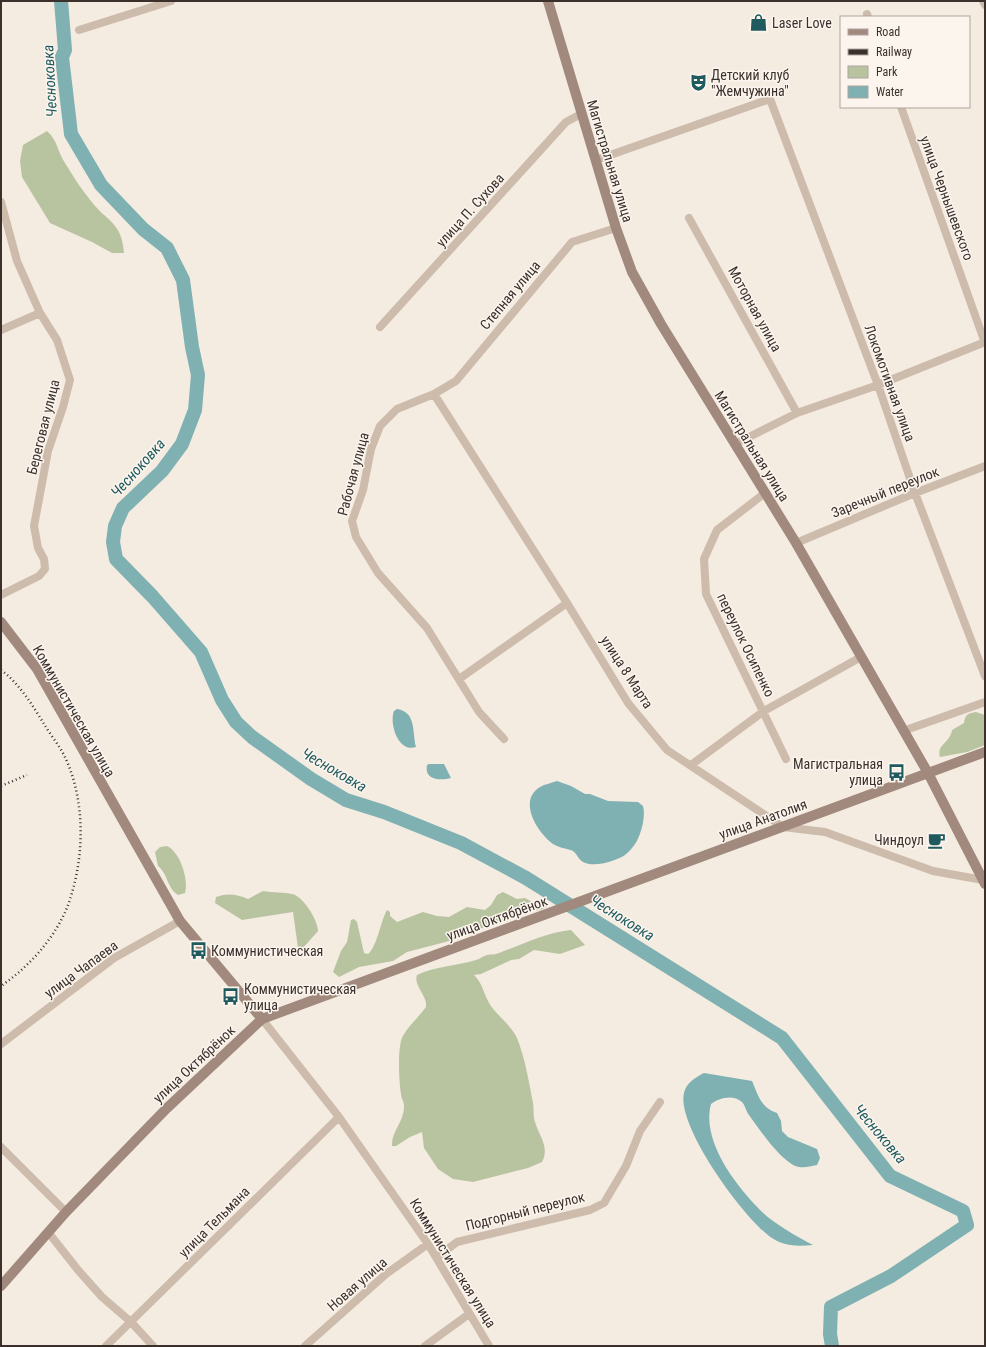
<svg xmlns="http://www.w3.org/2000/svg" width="986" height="1347" font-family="'Roboto Condensed',sans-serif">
<rect width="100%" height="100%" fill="#f4ebe1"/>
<path fill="#b8c4a0" d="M47,131C58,141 57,151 65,163C73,176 81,189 91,201C107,222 122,222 124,253H112L92,242L50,223L22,177L20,161L23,145Z
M976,712L985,715V745L967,752L940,757C936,745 950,743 952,730L964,723C965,714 969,713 976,712Z
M167,846C180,852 189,879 185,893L178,895C167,888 168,874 158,866L155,852L160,847Z
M263,891C272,893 284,892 292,894C303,896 318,920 318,931L303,948H298L293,912L242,920L215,903L216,897C228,893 236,894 248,899Z
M503,892L517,899L525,898L532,902L547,904V907L540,910L525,911L515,917L495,923L453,940L407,952L393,961L359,967L339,977L333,972L341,951L347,942L351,920L354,919L357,922L364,953L368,954C377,947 381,920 387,910L390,912V916L397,922L423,912L437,916L449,917L467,907L485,910L491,905L497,895Z
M571,930L585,945L560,954L534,950L519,959L511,960L481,974L474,975C482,983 483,991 488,1001C495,1015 510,1023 517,1038C525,1058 529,1082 533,1103C534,1109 533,1116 535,1122C539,1136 550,1147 542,1162L528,1168L473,1182L453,1179L438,1169L424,1148L422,1132L410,1137L396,1146H392C391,1131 405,1121 404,1105C404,1102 401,1098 401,1094C399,1082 397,1045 403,1036C409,1025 419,1017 426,1007C428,996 413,986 417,975C435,966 457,966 476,960C480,959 483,956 487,955C491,954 495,955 499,953C524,944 544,933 571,930Z"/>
<path fill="#7fb0b2" d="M397,709C417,712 412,733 416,747C398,753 389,723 394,711Z
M429,764H444L451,778C440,781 424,780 427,765Z
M557,781L571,786L585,794H590L608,801L638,802L643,806C646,816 641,835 635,844C632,848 629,852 625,855C616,861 594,868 583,862C579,860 577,854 573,851C566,848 559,848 553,844C538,833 517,801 540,787C545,784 552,783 557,781Z
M704,1073L752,1081C758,1095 761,1108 777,1113L781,1121L782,1131L788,1137L817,1149L820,1158L817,1165C811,1166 805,1168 799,1167C783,1164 759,1129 749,1115C746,1111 745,1105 742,1102C733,1094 719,1098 711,1104C701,1141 736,1186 761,1211C776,1225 795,1235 813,1245C798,1246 785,1247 772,1238C745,1220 676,1126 684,1093C686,1083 696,1077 704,1073Z"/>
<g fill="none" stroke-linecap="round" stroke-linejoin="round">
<path stroke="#7fb0b2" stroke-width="14" d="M61,1L65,50L62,57L71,134L101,185L143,229L167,248L183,280L192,347L198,375L195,410L182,444L162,471L123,508L115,526L113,542L116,559L153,597L201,652L222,700L236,722L252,737L311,779L346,800L384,812L461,843L526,878L782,1038L890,1176L963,1211L967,1225L891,1276L831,1307L830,1334L832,1346"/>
<path stroke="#cdbbac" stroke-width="8" d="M983,1L985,5
M867,14L868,17
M79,30L171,1
M901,107L985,343
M596,160L770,99L878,385L915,493L985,676
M1,202L17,261L40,313L57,340L70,380L63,407L48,451L34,526L38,548L44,559L45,569L39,576L1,595
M689,218L797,413
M380,327L566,122L581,114
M1,330L40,313
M434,394L567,603L628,703L667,750L783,827L825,832L933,871L983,880
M735,444L797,413L878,385L985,342
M765,493L717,530L704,559L706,594L786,759
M796,543L915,493L985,466
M459,679L567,603
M903,731L985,702
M504,739L479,712L427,628L378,573L356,537L352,521L363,490L371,449L380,426L397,409L434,394L456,381L572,242L616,228
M691,765L764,711L861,657
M262,1019L339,1117L428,1244L489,1346
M1,1044L114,958L180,921
M1,1147L66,1212
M48,1232L78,1270L102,1297L131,1322L153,1346
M437,1257L457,1242L590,1210L604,1203L626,1166L640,1131L660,1102
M106,1346L339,1117
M305,1346L386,1274L428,1244
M425,1346L469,1314"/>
<path stroke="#a18a7d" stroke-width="10" d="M548,1L616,228L632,272L661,324L796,543L928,773L985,884
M1,622L37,669L180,921L262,1019
M1,1286L66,1212L166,1109L262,1019L985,752"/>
<path stroke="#3b302b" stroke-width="2.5" stroke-dasharray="1 3" stroke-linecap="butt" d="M1,670C19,683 33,706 44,724C50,734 58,744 64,755C86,800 85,858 68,905C56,937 29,967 1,986
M1,786L27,775"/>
</g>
<defs>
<symbol id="shop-bare" viewBox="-9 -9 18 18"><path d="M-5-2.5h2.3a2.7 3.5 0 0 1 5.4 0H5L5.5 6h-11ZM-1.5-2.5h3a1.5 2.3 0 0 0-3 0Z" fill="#1f5a5e" stroke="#fbf5ee" stroke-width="2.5" paint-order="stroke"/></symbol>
<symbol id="theatre-bare" viewBox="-9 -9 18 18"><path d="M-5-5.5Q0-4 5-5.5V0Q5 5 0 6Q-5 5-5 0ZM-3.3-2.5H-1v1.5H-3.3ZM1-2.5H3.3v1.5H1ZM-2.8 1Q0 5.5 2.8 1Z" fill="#1f5a5e" stroke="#fbf5ee" stroke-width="2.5" paint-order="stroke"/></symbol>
<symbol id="bus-bare" viewBox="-9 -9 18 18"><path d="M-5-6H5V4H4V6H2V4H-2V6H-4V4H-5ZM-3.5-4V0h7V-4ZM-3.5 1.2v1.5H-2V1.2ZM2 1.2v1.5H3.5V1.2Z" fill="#1f5a5e" stroke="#fbf5ee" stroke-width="2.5" paint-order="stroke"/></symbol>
<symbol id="cafe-bare" viewBox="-9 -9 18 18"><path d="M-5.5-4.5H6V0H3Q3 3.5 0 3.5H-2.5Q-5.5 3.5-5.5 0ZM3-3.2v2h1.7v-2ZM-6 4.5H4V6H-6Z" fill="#1f5a5e" stroke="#fbf5ee" stroke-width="2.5" paint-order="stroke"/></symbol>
</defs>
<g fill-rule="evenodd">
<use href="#shop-bare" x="746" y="10" width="25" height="25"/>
<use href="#theatre-bare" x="686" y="70" width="25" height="25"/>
<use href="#bus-bare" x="884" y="760" width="25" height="25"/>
<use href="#cafe-bare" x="924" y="828" width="25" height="25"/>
<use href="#bus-bare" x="186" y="938" width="25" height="25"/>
<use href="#bus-bare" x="218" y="984" width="25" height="25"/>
</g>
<g text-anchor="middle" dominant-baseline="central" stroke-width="3" stroke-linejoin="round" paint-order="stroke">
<g font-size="14" fill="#3b302b" stroke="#fbf5ee" text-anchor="start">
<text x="772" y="23">Laser Love</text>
<text x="711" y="75">Детский клуб<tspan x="711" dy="16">"Жемчужина"</tspan></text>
<text x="883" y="764" text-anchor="end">Магистральная<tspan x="883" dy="16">улица</tspan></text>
<text x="924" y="840" text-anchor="end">Чиндоул</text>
<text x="211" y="951">Коммунистическая</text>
<text x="244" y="989">Коммунистическая<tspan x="244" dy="16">улица</tspan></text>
</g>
<g font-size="14" fill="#3b302b" stroke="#fbf5ee">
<text transform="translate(610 161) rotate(73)">Магистральная улица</text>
<text transform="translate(947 198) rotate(70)">улица Чернышевского</text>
<text transform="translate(470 210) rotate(-48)">улица П. Сухова</text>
<text transform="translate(510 295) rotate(-50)">Степная улица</text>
<text transform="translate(755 309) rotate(61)">Моторная улица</text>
<text transform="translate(890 383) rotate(70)">Локомотивная улица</text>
<text transform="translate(43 427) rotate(-76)">Береговая улица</text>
<text transform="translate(752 446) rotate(58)">Магистральная улица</text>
<text transform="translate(353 474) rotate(-75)">Рабочая улица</text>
<text transform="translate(885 492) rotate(-22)">Заречный переулок</text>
<text transform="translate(746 645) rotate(64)">переулок Осипенко</text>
<text transform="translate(627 672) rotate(57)">улица 8 Марта</text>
<text transform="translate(74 711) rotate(60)">Коммунистическая улица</text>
<text transform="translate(763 819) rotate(-20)">улица Анатолия</text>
<text transform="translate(497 918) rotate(-20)">улица Октябрёнок</text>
<text transform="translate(81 969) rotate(-36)">улица Чапаева</text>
<text transform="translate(194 1064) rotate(-43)">улица Октябрёнок</text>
<text transform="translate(525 1211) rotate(-14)">Подгорный переулок</text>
<text transform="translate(214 1222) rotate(-45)">улица Тельмана</text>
<text transform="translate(453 1263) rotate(58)">Коммунистическая улица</text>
<text transform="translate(357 1284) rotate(-41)">Новая улица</text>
</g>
<g font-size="15" font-style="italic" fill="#1f5a5e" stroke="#fbf5ee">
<text transform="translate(50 81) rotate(-93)">Чесноковка</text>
<text transform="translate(138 468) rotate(-48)">Чесноковка</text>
<text transform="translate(334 770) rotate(30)">Чесноковка</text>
<text transform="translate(622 918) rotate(32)">Чесноковка</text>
<text transform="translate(880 1134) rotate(50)">Чесноковка</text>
</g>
</g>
<rect width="986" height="1347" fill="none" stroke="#3b302b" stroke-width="4"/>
<rect x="840" y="16" width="130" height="92" fill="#fbf5ee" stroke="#aea6a0"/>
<rect x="848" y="29" width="20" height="6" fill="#a18a7d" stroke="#aea6a0"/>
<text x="876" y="36" font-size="12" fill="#3b302b">Road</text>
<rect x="848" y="49" width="20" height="6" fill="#3b302b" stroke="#aea6a0"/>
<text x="876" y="56" font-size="12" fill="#3b302b">Railway</text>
<rect x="848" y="66" width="20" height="12" fill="#b8c4a0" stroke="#aea6a0"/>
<text x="876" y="76" font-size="12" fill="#3b302b">Park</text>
<rect x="848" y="86" width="20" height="12" fill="#7fb0b2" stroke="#aea6a0"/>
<text x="876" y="96" font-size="12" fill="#3b302b">Water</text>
</svg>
